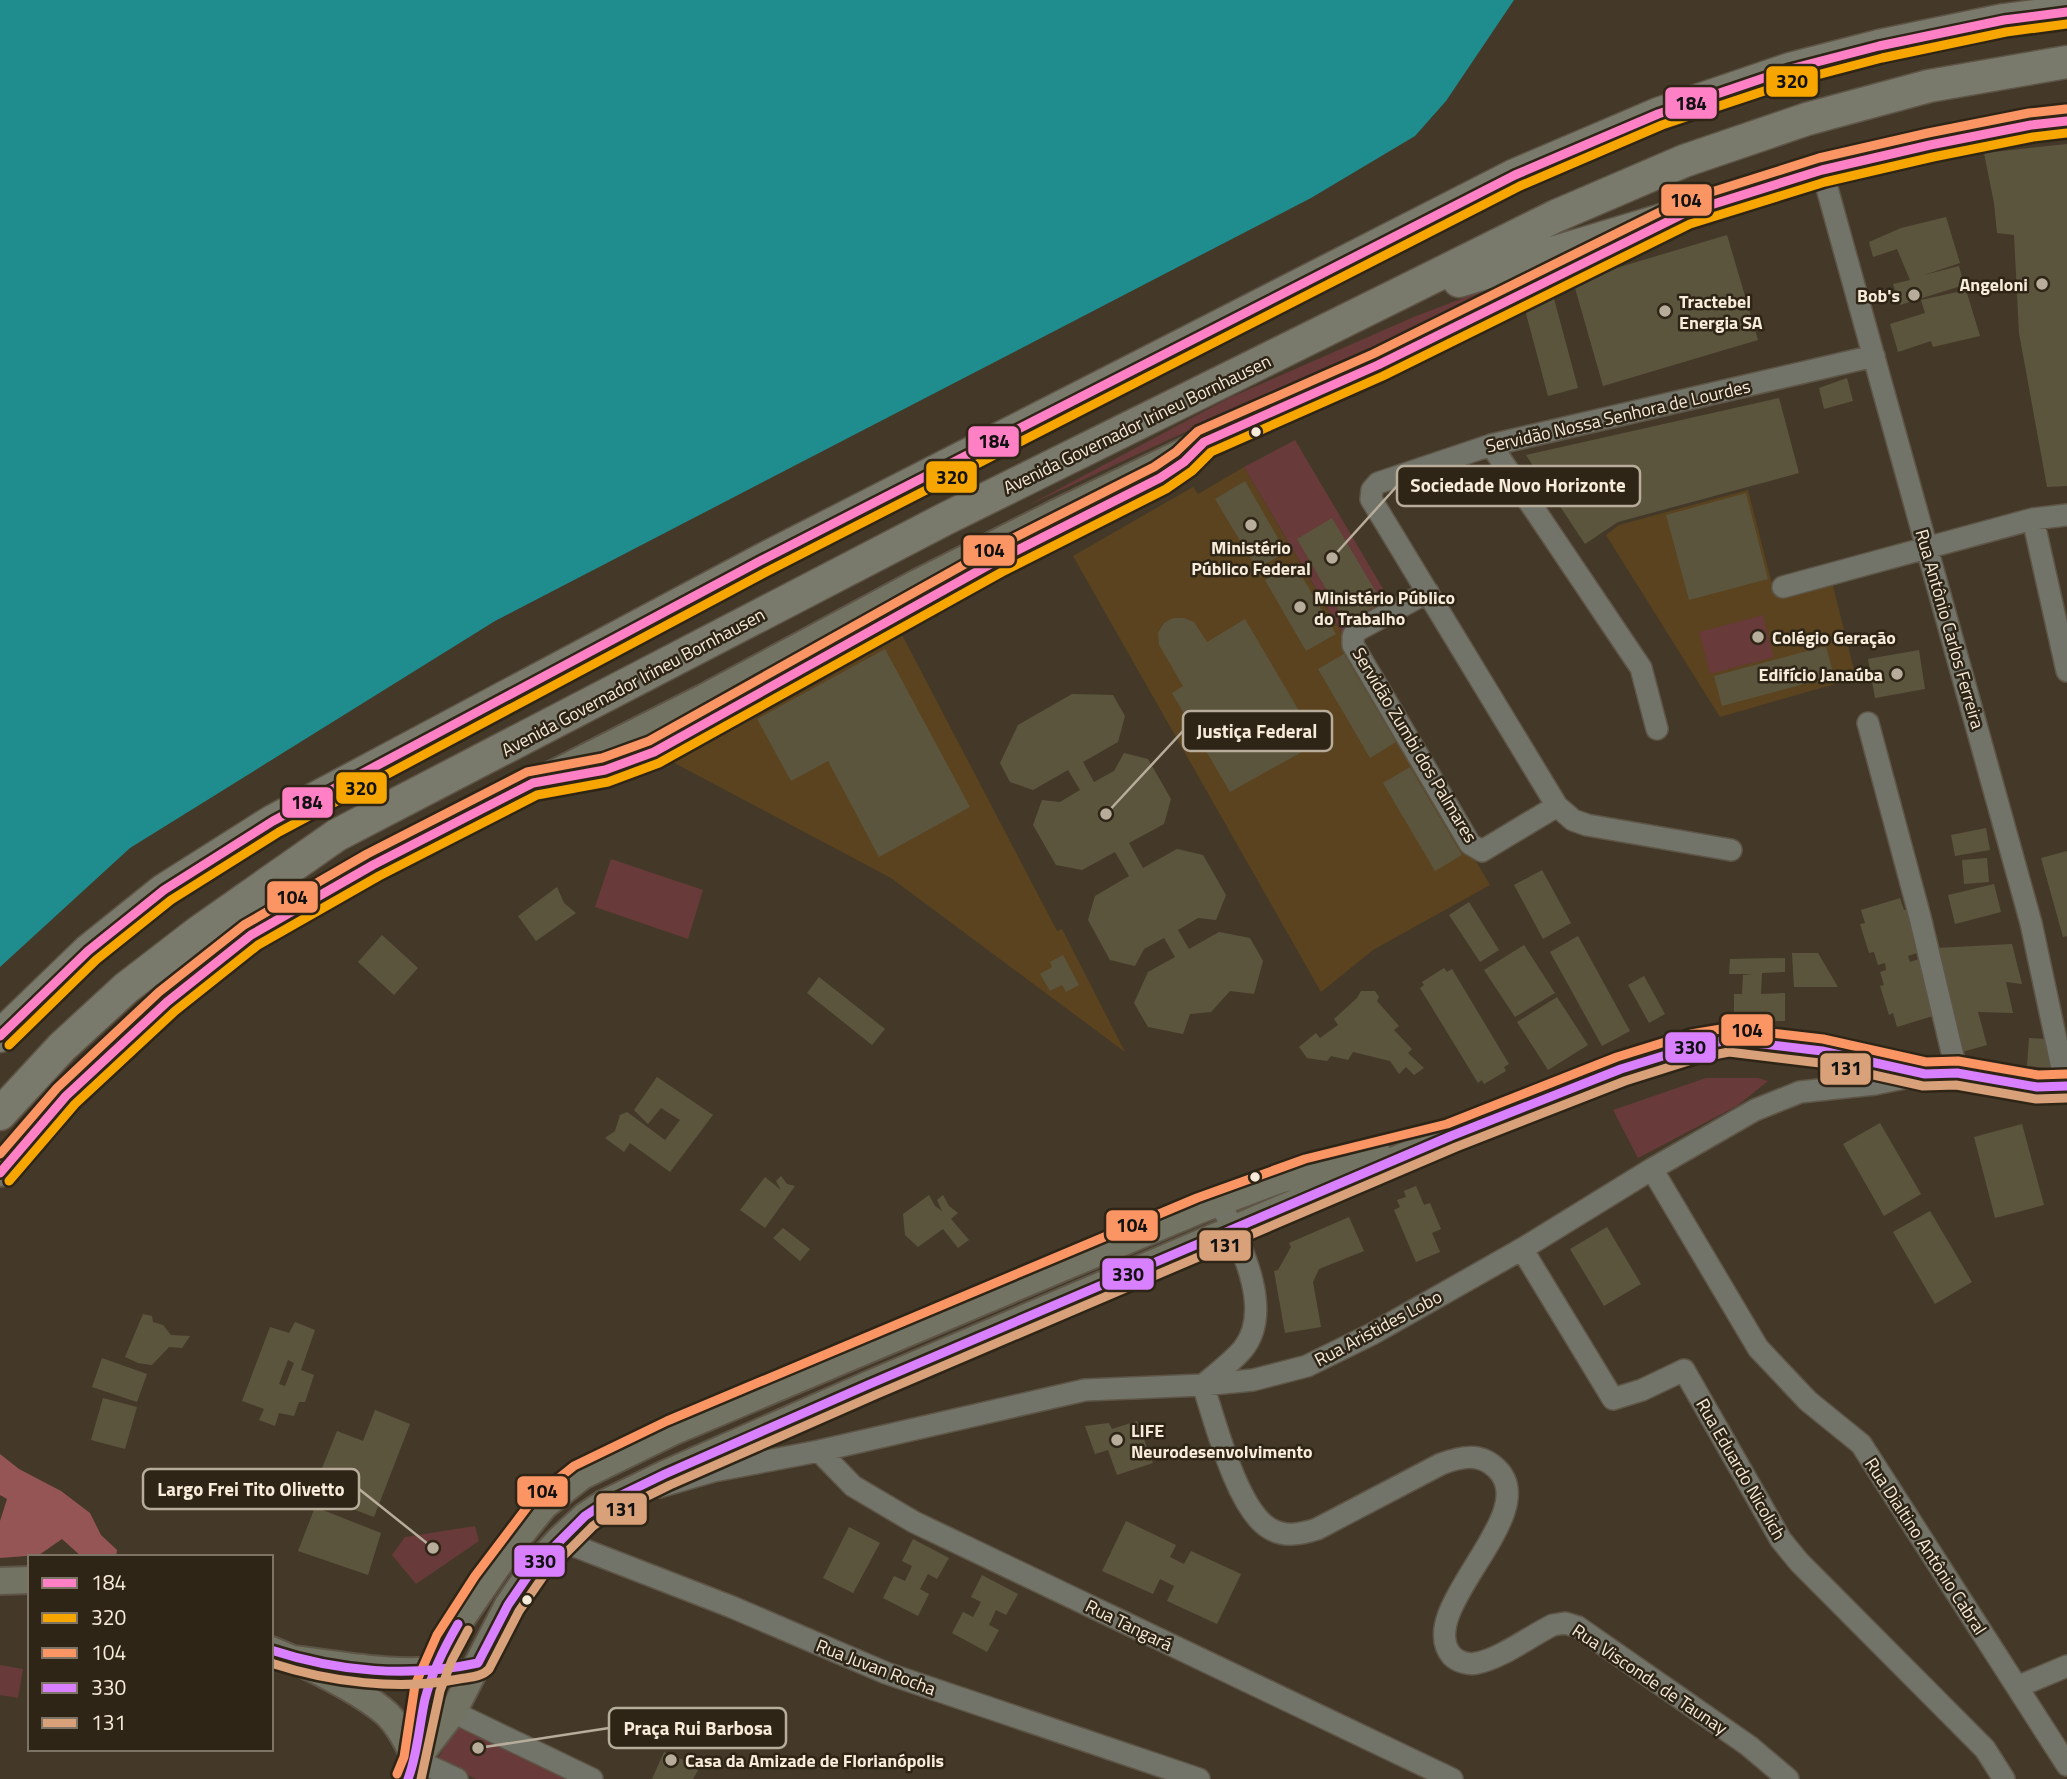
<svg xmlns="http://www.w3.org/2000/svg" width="2067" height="1779" font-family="'Titillium Web',sans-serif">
<rect width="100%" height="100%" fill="#443928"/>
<path fill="#5a431e" d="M1244,467L1490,885L1373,950L1321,992L1073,556L1193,487L1198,494Z
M1748,490L1775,596L1832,582L1856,678L1720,717L1606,535L1619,525Z
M900,631L1057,931L1062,929L1125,1052L891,878L665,758Z"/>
<path fill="#683a39" d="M1524,275L1347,367L1211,420L1027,506L1229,398L1416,316Z
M1295,440L1392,604L1342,633L1244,467Z
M1763,615L1774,657L1710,674L1699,632Z
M611,859L703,890L688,939L595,907Z
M1706,1078H1758L1768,1081L1737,1106L1638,1158L1613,1110Z
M475,1526L479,1541L416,1584L392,1555L405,1537Z
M0,1665L23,1669L18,1698L0,1695Z
M458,1725L577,1779H476L437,1760Z"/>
<path fill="#965555" d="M0,1454L19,1469L61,1491L90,1513L101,1535L117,1550L116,1557H82L62,1539L39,1555L0,1558V1521L7,1499L0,1495Z"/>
<path fill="#1f8c8e" d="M0,0H1514L1446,101L1415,136L1311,198L495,621L130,848L0,967Z"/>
<path fill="#5c553e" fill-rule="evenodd" d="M2067,144V486L2047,487L2019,333L2014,235L1997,233L1994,203L1984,153Z
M1946,217L1960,263L1924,275L1959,266L1964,285L1900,305L1893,284L1910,280L1897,249L1873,257L1869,242L1901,228Z
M1727,235L1758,340L1603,386L1573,281Z
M1966,290L1980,336L1933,347L1931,341L1898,352L1890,324L1925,313L1921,300Z
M1536,292L1553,295L1578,388L1548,396L1524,306Z
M1847,378L1853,401L1824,409L1819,388Z
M1779,398L1799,473L1618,522L1585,544L1526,455Z
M1245,481L1286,552L1257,569L1215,499Z
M1746,493L1768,579L1689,600L1666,515Z
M1332,518L1382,602L1346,623L1297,539Z
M1294,563L1336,634L1306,651L1265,580Z
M1173,618H1184L1194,622L1207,642L1245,619L1318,743L1230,792L1172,693L1183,686L1159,645L1158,633L1164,623Z
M1826,646L1834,676L1722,706L1714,676Z
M885,649L970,807L879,857L828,761L791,781L757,719Z
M1919,650L1925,689L1875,698L1868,659Z
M1344,654L1396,742L1370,758L1318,669Z
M1072,694L1113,695L1125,716L1118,742L1083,762L1094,782L1114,771L1124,753L1148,759L1171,799L1164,824L1129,843L1143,868L1177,849L1203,855L1226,895L1216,920L1198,918L1178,930L1189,949L1219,932L1250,938L1263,961L1254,994L1230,991L1211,1012L1190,1014L1183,1034L1148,1027L1134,1003L1148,972L1175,957L1164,938L1144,949L1135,966L1110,960L1088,920L1095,896L1129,876L1115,852L1082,870L1056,865L1033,825L1042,800L1060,802L1080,790L1068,770L1033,790L1010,782L1000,763L1018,725Z
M1410,767L1462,855L1435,871L1383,783Z
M1986,828L1990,850L1955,856L1951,835Z
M2067,851V936L2063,937L2041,858Z
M1987,858L1989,882L1964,884L1962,860Z
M1542,870L1571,923L1543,939L1514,885Z
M1994,884L2001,912L1955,924L1948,895Z
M557,887L564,903L576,913L536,941L518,916Z
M1900,898L1904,910L1908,909L1917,938L1913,939L1917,953L1908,956L1910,962L1919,959L1936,1015L1897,1027L1893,1013L1889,1015L1880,986L1884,985L1880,972L1886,970L1885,963L1878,965L1874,952L1869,953L1860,924L1865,923L1861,910Z
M1469,902L1499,950L1480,962L1449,915Z
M382,935L418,968L394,995L358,962Z
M1578,936L1630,1031L1602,1046L1550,952Z
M2012,944L2022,984L2006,982L2013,1013L1978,1012L1987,1045L1962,1052L1936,948Z
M1524,945L1555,993L1515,1017L1484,970Z
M1792,953H1818L1838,987H1794Z
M1063,955L1079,985L1066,992L1062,985L1050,991L1040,974L1052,967L1050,962Z
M1785,958V972L1762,973L1761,994L1785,993V1021H1734V994H1742L1743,975L1754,974H1729L1730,959Z
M1444,968L1447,972L1452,969L1509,1064L1504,1067L1506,1071L1484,1084L1482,1080L1478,1083L1420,988L1424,985L1422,982Z
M1644,976L1665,1014L1649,1023L1628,985Z
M819,977L885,1029L872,1045L807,993Z
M1361,991H1375L1379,997L1377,1001L1399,1026L1394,1030L1412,1049L1408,1053L1424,1068L1414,1075L1406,1067L1399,1074L1390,1061L1353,1052L1348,1060L1331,1056L1327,1061L1307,1058L1299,1047L1316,1033L1320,1038L1338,1025L1334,1019L1357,998Z
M1557,997L1588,1045L1548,1070L1517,1022Z
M2029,1038L2052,1039L2050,1068L2027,1066Z
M657,1077L713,1115L670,1172L630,1143L624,1152L605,1138L615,1131L620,1115L627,1112L665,1140L680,1120L661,1108L648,1124L634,1110Z
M1880,1123L1921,1194L1884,1216L1843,1144Z
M2022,1124L2044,1205L1995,1218L1974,1137Z
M781,1176L787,1184L795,1186L765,1228L740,1210L765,1177L781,1190L776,1181Z
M1416,1186L1424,1205L1430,1203L1441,1229L1432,1233L1440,1252L1416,1262L1394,1210L1400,1207L1397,1200L1406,1197L1404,1191Z
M929,1195L935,1206L942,1211L937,1200L943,1195L949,1206L958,1213L951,1219L969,1240L958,1248L943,1229L918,1247L905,1235L903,1214Z
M1930,1211L1972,1282L1935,1304L1893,1232Z
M1349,1217L1364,1251L1319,1269L1313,1282L1321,1327L1285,1333L1274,1271L1278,1270L1291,1247L1289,1243Z
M1607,1227L1641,1284L1604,1306L1570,1249Z
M783,1228L810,1249L800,1261L773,1238Z
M143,1314L152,1316L153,1322L163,1325L171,1335L190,1336L182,1348L169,1347L152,1365L138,1363L125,1357Z
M295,1322L315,1330L301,1370L314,1375L305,1402H299L294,1416L279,1413L275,1426L259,1420L264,1409L242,1401L270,1327L289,1333ZM288,1360L294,1363L285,1386L279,1384Z
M102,1358L147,1374L137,1402L92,1387Z
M103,1398L137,1407L125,1449L91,1440Z
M375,1410L410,1424L374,1517L336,1503L344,1482L320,1473L337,1431L363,1441Z
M1137,1421L1153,1463L1117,1475L1108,1450L1095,1454L1085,1426L1109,1423L1112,1429Z
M315,1507L381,1533L368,1575L298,1551Z
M1126,1521L1176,1545L1170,1557L1184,1564L1191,1551L1241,1574L1217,1624L1167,1601L1174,1586L1160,1579L1153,1594L1102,1571Z
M849,1527L880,1543L853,1593L823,1578Z
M913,1539L949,1558L937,1579L928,1574L920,1589L929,1594L918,1616L883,1598L894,1576L905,1581L912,1566L902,1561Z
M982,1575L1018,1594L1006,1615L996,1610L989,1625L999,1630L987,1652L952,1633L963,1612L973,1617L981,1602L971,1597Z
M664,1752L700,1767L693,1779H652Z"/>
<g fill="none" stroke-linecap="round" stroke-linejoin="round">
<defs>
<path id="minor" d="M1822,170L2031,923L2067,1091
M1491,445L1641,668L1657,729
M2033,519L2067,671
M1783,587L2033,519L2067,515
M1428,592L1358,630L1353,636V645L1470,844L1482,851L1557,806
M1868,723L1920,917L1957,1073
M1731,850L1587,825L1573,820L1557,806L1371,499L1372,490L1378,483L1491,445L1874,356
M1652,1169L1758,1348L1808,1401L1861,1444L2067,1765
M1220,1202C1239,1242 1275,1309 1243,1349C1232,1362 1216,1374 1203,1385C1215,1421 1237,1509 1269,1528C1284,1538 1301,1534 1317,1529L1441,1464C1460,1457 1479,1452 1496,1468C1546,1513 1412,1610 1452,1656C1458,1662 1469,1665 1477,1663C1502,1658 1530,1636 1553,1625L1565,1623L1578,1627L1749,1746L1788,1779
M1522,1249L1613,1399L1642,1390L1684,1370L1781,1540L1799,1562L1985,1749L2004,1779
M819,1451L853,1486L914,1522L1452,1779
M659,1487L714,1471L819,1451L1085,1390L1203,1385L1253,1380L1307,1366L1372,1334L1522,1249L1652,1169L1755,1110L1800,1092L1875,1084L1919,1075
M559,1540L732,1607L886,1673L1199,1779
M2017,1687L2067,1666
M453,1712L592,1779
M416,1760L457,1779"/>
<path id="major" d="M1669,221L1685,213L1822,170L1930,145L2031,125L2067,121
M0,1173L66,1096L167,1002L251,935L373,865L705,697L917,583L1058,512L1204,442L1378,365L1631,239
M0,1581L30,1580
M271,1650C304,1663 361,1691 387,1714C400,1727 408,1744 416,1760
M292,1659C344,1665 399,1677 450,1668
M416,1759L427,1689L433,1671L456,1627L510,1548L544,1506L582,1476L672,1432L1202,1209L1279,1180L1378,1154
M408,1779L416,1760L453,1712L508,1605L534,1567L559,1540L585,1516L603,1504L665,1474L870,1384L1451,1136L1621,1069L1695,1046L1729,1040L1822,1051L1925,1074L1957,1073L2037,1087L2067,1086"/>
<path id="highway" d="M1459,281L1685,213
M0,1036L88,951L164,890L273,821L762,560L1515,175L1658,114L1790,69L1879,46L2004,20L2067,12
M0,1114L62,1047L126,988L200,931L337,835L945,519L1556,216L1684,161L1807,119L1929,86L2067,62"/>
</defs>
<use href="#minor" stroke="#5e5547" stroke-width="24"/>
<use href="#major" stroke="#5e5547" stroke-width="30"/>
<use href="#highway" stroke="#5e5547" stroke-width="35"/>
<use href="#minor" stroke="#727469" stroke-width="21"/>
<use href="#major" stroke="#737364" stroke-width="26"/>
<use href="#highway" stroke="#7a7a6c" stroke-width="32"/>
<defs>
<path id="bus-1" d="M0,1036L88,951L164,890L273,821L762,560L1515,175L1658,114L1790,69L1879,46L2004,20L2067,12
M0,1173L66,1096L167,1002L251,935L373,865L533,783L605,770L654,752L996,561L1160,478L1184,462L1204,442L1378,365L1685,213L1822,170L1930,145L2031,125L2067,121"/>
<path id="bus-2" d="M9,1045L96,960L171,900L279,832L768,571L1520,186L1662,125L1794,81L1882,58L2006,32L2067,24
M9,1181L75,1104L175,1011L258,945L379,876L537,795L608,782L659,763L1002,572L1166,489L1192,471L1211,452L1383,376L1690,224L1825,182L1933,157L2033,137L2067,133"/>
<path id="bus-3" d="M0,1154L57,1088L111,1037L159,992L244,925L367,854L527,772L602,758L649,741L990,550L1154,467L1176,452L1198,431L1373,354L1680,202L1819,158L1928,133L2029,113L2066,109
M397,1774L404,1757L415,1685L437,1635L475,1576L534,1498L574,1466L667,1421L1197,1198L1305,1159L1447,1124L1617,1057L1691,1034L1727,1028L1823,1039L1926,1062L1958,1061L2038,1075L2067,1074"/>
<path id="bus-4" d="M271,1650C338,1672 410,1678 478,1663L508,1605L534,1567L585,1516L603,1504L665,1474L870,1384L1451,1136L1621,1069L1695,1046L1729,1040L1822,1051L1925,1074L1957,1073L2037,1087L2067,1086
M408,1779C418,1753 419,1726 425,1699C432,1672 444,1648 458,1624"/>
<path id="bus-5" d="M271,1663C329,1682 399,1691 459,1679C470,1677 482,1677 489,1669L519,1611L544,1575L593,1526L609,1515L670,1485L875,1395L1456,1147L1625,1081L1698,1058L1729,1052L1820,1063L1923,1086L1956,1085L2036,1099L2067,1098
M421,1779L440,1691L452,1660L468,1630"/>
</defs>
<use href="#bus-1" stroke="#2e2517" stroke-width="14"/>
<use href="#bus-2" stroke="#2e2517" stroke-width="14"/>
<use href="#bus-3" stroke="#2e2517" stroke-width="14"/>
<use href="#bus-4" stroke="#2e2517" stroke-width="14"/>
<use href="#bus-5" stroke="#2e2517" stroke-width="14"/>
<use href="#bus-1" stroke="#ff80c5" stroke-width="9"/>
<use href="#bus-2" stroke="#f7a600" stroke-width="9"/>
<use href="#bus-3" stroke="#fb9564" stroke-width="9"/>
<use href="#bus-4" stroke="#d880ff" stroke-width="9"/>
<use href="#bus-5" stroke="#d9a179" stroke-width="9"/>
</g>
<g fill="#b8ad9b" stroke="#2e2517" stroke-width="2.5">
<circle cx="2042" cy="284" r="7"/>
<circle cx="1914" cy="295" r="7"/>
<circle cx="1665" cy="311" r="7"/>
<circle cx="1251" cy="525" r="7"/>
<circle cx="1300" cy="607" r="7"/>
<circle cx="1758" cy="637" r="7"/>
<circle cx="1897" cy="674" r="7"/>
<circle cx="1117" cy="1440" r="7"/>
<circle cx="671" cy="1760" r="7"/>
</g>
<g fill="#f7ebd9" stroke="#2e2517" stroke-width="2.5">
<circle cx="1256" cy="432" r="6"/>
<circle cx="1255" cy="1177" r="6"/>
<circle cx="527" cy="1600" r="6"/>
</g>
<g text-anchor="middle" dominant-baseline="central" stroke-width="5" stroke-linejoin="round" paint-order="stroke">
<g font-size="18" font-weight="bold" fill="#f7ebd9" stroke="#2e2517" text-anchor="start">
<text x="2028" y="284" text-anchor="end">Angeloni</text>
<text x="1900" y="295" text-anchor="end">Bob's</text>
<text x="1679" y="301">Tractebel<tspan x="1679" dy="21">Energia SA</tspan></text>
<text x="1251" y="547" text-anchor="middle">Ministério<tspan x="1251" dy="21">Público Federal</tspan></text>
<text x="1314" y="597">Ministério Público<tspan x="1314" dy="21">do Trabalho</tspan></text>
<text x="1772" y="637">Colégio Geração</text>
<text x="1883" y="674" text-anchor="end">Edifício Janaúba</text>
<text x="1131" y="1430">LIFE<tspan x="1131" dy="21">Neurodesenvolvimento</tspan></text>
<text x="685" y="1760">Casa da Amizade de Florianópolis</text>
</g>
<g font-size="18" fill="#f7ebd9" stroke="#2e2517">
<text transform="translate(1618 416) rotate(-13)">Servidão Nossa Senhora de Lourdes</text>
<text transform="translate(1137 424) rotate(-26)">Avenida Governador Irineu Bornhausen</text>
<text transform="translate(1950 629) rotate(74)">Rua Antônio Carlos Ferreira</text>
<text transform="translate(633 682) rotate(-28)">Avenida Governador Irineu Bornhausen</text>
<text transform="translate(1415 745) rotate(59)">Servidão Zumbi dos Palmares</text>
<text transform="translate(1378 1328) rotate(-28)">Rua Aristides Lobo</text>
<text transform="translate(1741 1469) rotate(60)">Rua Eduardo Nicolich</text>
<text transform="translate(1926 1546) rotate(57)">Rua Dialtino Antônio Cabral</text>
<text transform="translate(1129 1625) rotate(26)">Rua Tangará</text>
<text transform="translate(876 1667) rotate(21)">Rua Juvan Rocha</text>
<text transform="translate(1650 1679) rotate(34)">Rua Visconde de Taunay</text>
</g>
</g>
<path fill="none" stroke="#b8ad9b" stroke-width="2.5" d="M1332 558L1397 486M1106 814L1183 731M433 1548L359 1489M478 1748L609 1728"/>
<g fill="#b8ad9b" stroke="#2e2517" stroke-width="2.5">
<circle cx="1332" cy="558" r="7"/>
<circle cx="1106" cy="814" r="7"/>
<circle cx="433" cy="1548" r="7"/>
<circle cx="478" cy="1748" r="7"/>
</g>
<g fill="#2e2517" stroke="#b8ad9b" stroke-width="2.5">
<rect x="1397" y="466" width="243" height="40" rx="7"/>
<rect x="1183" y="711" width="149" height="40" rx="7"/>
<rect x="143" y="1469" width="216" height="40" rx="7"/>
<rect x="609" y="1708" width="177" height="40" rx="7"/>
</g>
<g font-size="19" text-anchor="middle" font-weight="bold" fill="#f7ebd9">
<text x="1518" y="492">Sociedade Novo Horizonte</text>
<text x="1257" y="738">Justiça Federal</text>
<text x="251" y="1496">Largo Frei Tito Olivetto</text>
<text x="698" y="1735">Praça Rui Barbosa</text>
</g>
<g stroke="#2e2517" stroke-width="2.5">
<rect x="1765" y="65" width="54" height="33" rx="7" fill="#f7a600"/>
<rect x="1664" y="86" width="54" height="34" rx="7" fill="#ff80c5"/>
<rect x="1660" y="183" width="53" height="34" rx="7" fill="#fb9564"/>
<rect x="967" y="425" width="53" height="33" rx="7" fill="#ff80c5"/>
<rect x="925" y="460" width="53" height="34" rx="7" fill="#f7a600"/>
<rect x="962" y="534" width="54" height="33" rx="7" fill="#fb9564"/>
<rect x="335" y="771" width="53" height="34" rx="7" fill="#f7a600"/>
<rect x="281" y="786" width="53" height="33" rx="7" fill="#ff80c5"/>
<rect x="266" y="880" width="53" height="34" rx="7" fill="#fb9564"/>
<rect x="1720" y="1013" width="54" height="34" rx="7" fill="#fb9564"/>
<rect x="1664" y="1031" width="53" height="33" rx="7" fill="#d880ff"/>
<rect x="1819" y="1052" width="53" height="34" rx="7" fill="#d9a179"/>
<rect x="1105" y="1209" width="54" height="33" rx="7" fill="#fb9564"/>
<rect x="1198" y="1229" width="54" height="33" rx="7" fill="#d9a179"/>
<rect x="1101" y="1257" width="54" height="34" rx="7" fill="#d880ff"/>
<rect x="516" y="1475" width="53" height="33" rx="7" fill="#fb9564"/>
<rect x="595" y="1492" width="53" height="34" rx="7" fill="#d9a179"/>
<rect x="513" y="1544" width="53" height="34" rx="7" fill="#d880ff"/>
</g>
<g font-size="19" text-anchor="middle" font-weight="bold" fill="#111">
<text x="1792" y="88">320</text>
<text x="1691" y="110">184</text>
<text x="1686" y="207">104</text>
<text x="994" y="448">184</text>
<text x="952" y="484">320</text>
<text x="989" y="557">104</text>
<text x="361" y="795">320</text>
<text x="307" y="809">184</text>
<text x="292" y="904">104</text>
<text x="1747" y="1037">104</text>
<text x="1690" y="1054">330</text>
<text x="1846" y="1075">131</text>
<text x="1132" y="1232">104</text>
<text x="1225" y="1252">131</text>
<text x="1128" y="1281">330</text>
<text x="542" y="1498">104</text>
<text x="621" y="1516">131</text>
<text x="540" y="1568">330</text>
</g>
<rect x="28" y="1555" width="245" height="196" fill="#2e2517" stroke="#7e7465" stroke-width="2"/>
<rect x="42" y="1578" width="35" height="10" fill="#ff80c5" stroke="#7e7465" stroke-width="2"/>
<text x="91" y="1590" font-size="21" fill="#f7ebd9">184</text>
<rect x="42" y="1613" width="35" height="10" fill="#f7a600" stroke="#7e7465" stroke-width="2"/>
<text x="91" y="1625" font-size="21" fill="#f7ebd9">320</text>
<rect x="42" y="1648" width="35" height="10" fill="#fb9564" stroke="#7e7465" stroke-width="2"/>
<text x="91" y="1660" font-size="21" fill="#f7ebd9">104</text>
<rect x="42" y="1683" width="35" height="10" fill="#d880ff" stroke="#7e7465" stroke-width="2"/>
<text x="91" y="1695" font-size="21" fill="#f7ebd9">330</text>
<rect x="42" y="1718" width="35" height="10" fill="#d9a179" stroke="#7e7465" stroke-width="2"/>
<text x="91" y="1730" font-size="21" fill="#f7ebd9">131</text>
</svg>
